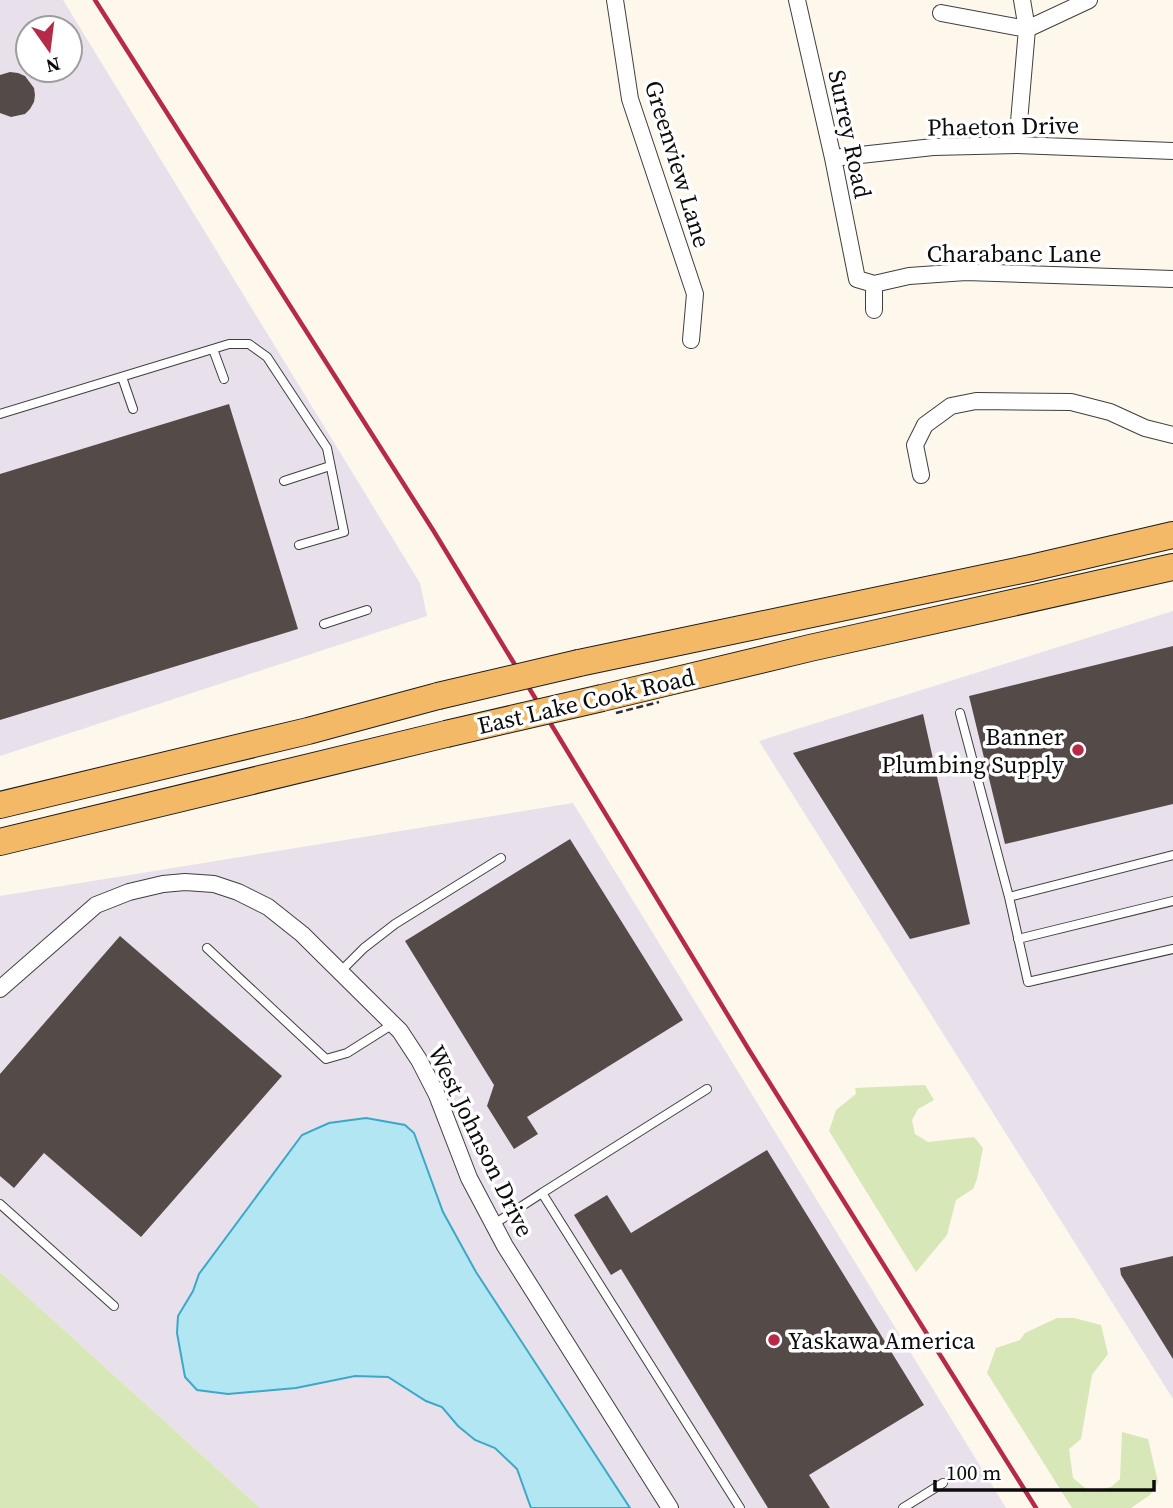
<svg xmlns="http://www.w3.org/2000/svg" width="1173" height="1508" font-family="'Source Serif 4',serif">
<rect width="100%" height="100%" fill="#fef7ec"/>
<path fill="#e8e0eb" fill-rule="evenodd" d="M0,0H63L420,583L427,616L0,756ZM28,28H70V70H28Z
M1173,611V1399L759,741Z
M573,803L1006,1508H260L0,1272V896Z"/>
<path fill="#d8e7b7" d="M925,1085L934,1100L918,1109L912,1120L915,1134L928,1142L974,1137L983,1148L977,1179L973,1189L956,1200L947,1235L916,1272L829,1131L836,1110L856,1094L855,1088Z
M0,1272L260,1508H0Z
M1057,1318H1074L1101,1325L1108,1354L1092,1375L1081,1439L1069,1449L1073,1478L1090,1492L1111,1487L1120,1479L1122,1432L1148,1439L1158,1482L1150,1495L1131,1508H1072L987,1373L996,1348L1020,1340L1025,1333Z"/>
<path fill="#b2e6f3" stroke="#3ca8c8" stroke-width="2" d="M366,1118L405,1125L414,1133L443,1212L476,1272L630,1508H531L517,1469L495,1448L475,1440L458,1426L442,1407L426,1401L388,1377L355,1376L296,1388L228,1394L197,1390L185,1377L177,1333L178,1316L193,1291L199,1274L302,1135L329,1123Z"/>
<path fill="#544b49" d="M10,72L18,73L25,76L34,88L35,95L34,102L30,109L25,114L11,117L0,113V75Z
M229,404L298,629L0,720V474Z
M1173,646V804L1005,844L969,696Z
M923,714L970,924L910,939L793,753Z
M570,839L683,1020L527,1117L538,1134L514,1149L487,1106L494,1085L405,941Z
M120,936L282,1076L141,1237L44,1153L14,1188L0,1176V1074Z
M767,1150L924,1405L809,1475L830,1508H768L621,1269L611,1275L574,1215L607,1195L631,1233Z
M1173,1256V1359L1121,1275L1120,1268Z"/>
<g fill="none" stroke-linecap="round" stroke-linejoin="round">
<defs>
<path id="lane" d="M213,349L224,379
M122,377L133,409
M0,414L229,344H249L267,357L327,448L344,532L299,545
M284,481L330,466
M324,624L367,610
M960,713L1009,897L1173,855
M1009,897L1028,982L1173,949
M1018,939L1173,901
M207,948L326,1059L347,1053L393,1024
M340,972L364,948L395,924L501,858
M542,1193L707,1089
M0,1204L114,1306
M494,1224L542,1193L740,1508
M903,1508L943,1483"/>
<path id="street" d="M615,0L630,99L695,294L691,340
M797,0L833,158L857,279L874,284L909,276L966,272L1173,279
M941,13L1027,29L1089,0
M1017,145L1027,29L1022,0
M833,158L933,147L1017,145L1173,151
M874,310V284
M921,475L915,445L925,425L951,406L976,401L1071,402L1110,412L1145,428L1173,435
M0,989L96,905L129,892L163,884L185,882L214,884L238,892L268,907L302,934L400,1031L419,1060L437,1095L469,1178L505,1246L670,1508"/>
<path id="primary" d="M579,663L1031,568L1173,535
M602,698L810,648L1173,567
M0,805L308,731L438,696
M0,842L446,734"/>
</defs>
<use href="#lane" stroke="#3f3f3f" stroke-width="10"/>
<use href="#street" stroke="#3f3f3f" stroke-width="18"/>
<use href="#primary" stroke="#1d1d1d" stroke-width="28"/>
<use href="#lane" stroke="#fff" stroke-width="8"/>
<use href="#street" stroke="#fff" stroke-width="16"/>
<use href="#primary" stroke="#f3b967" stroke-width="26"/>
<path stroke="#b62a49" stroke-width="4.5" d="M95,0L433,530L749,1050L1036,1508"/>
<defs>
<path id="primary-bridge" d="M438,696L579,663
M446,734L602,698"/>
</defs>
<use href="#primary-bridge" stroke="#1d1d1d" stroke-width="28" stroke-linecap="butt"/>
<path stroke="#2e2e2e" stroke-width="2.5" stroke-dasharray="7 3.5" stroke-linecap="butt" d="M616,713L659,702"/>
<use href="#primary-bridge" stroke="#f3b967" stroke-width="26"/>
</g>
<g fill="#b62a49" stroke="#fff" stroke-width="2.5">
<circle cx="1078" cy="750" r="7"/>
<circle cx="774" cy="1340" r="7"/>
</g>
<g text-anchor="middle" dominant-baseline="central" stroke-width="7" stroke-linejoin="round" paint-order="stroke">
<g font-size="24" fill="#0c0c0c" stroke="#fff">
<text transform="translate(1003 126) rotate(-1)">Phaeton Drive</text>
<text transform="translate(850 134) rotate(78)">Surrey Road</text>
<text transform="translate(678 164) rotate(73)">Greenview Lane</text>
<text x="1014" y="253">Charabanc Lane</text>
<text transform="translate(586 701) rotate(-13)">East Lake Cook Road</text>
<text transform="translate(481 1141) rotate(64)">West Johnson Drive</text>
</g>
<g font-size="24" fill="#0c0c0c" stroke="#fff" text-anchor="end">
<text x="1064" y="736">Banner<tspan x="1064" dy="28">Plumbing Supply</tspan></text>
<text x="788" y="1340" text-anchor="start">Yaskawa America</text>
</g>
</g>
<g transform="translate(49 49) rotate(166)"><circle r="33" fill="#ffffff" stroke="#9e9e9e" stroke-width="2"/>
<path d="M0-5L12 26L0 18L-12 26Z" fill="#b62a49"/>
<text y="-10" font-size="19" font-weight="bold" text-anchor="middle" fill="#0c0c0c">N</text>
</g>
<path d="M935 1480v10h219v-10" fill="none" stroke="#0c0c0c" stroke-width="3.5"/>
<text x="946" y="1480" font-size="21" fill="#0c0c0c" stroke="#ffffff" stroke-width="5" paint-order="stroke">100 m</text>
</svg>
